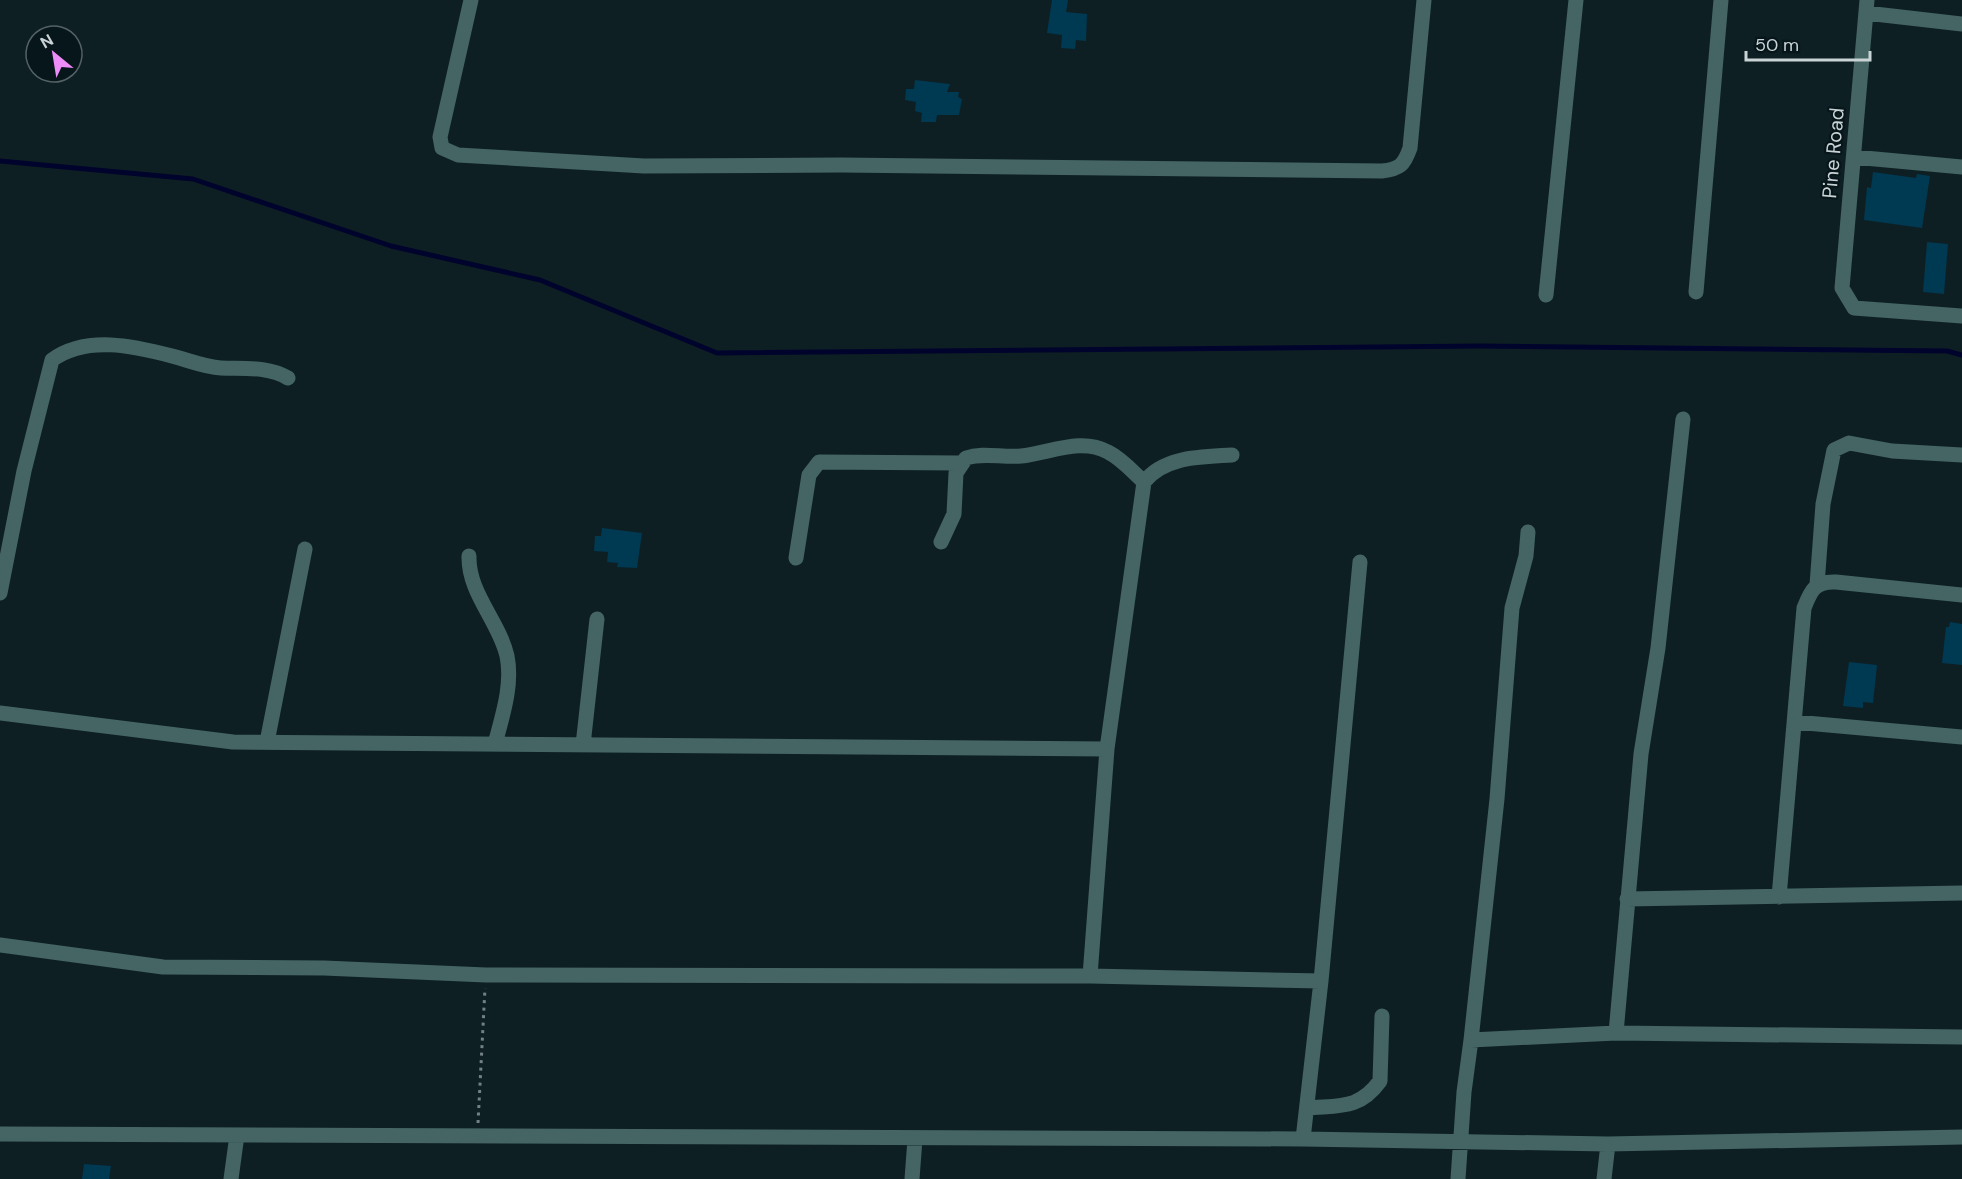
<svg xmlns="http://www.w3.org/2000/svg" width="1962" height="1179" font-family="'DM Sans',sans-serif">
<rect width="100%" height="100%" fill="#0e1f23"/>
<g fill="none" stroke-linecap="round" stroke-linejoin="round">
<path stroke="#00042c" stroke-width="5" d="M0,161L193,179L391,246L540,280L717,353L1480,346L1947,351L1962,355"/>
</g>
<path fill="#003952" d="M1052,0H1068L1066,12L1087,14L1086,41L1076,40L1075,49L1061,48L1062,35L1047,33Z
M915,80L950,84L947,92H959L958,97L962,99L959,115H937L936,122H921L922,113L915,111L916,102L905,100L906,89H914Z
M1873,172L1916,178L1917,174L1930,176L1922,228L1864,220L1867,187L1871,188Z
M1927,242L1948,244L1944,294L1923,292Z
M602,528L642,533L637,568L617,567L618,563L607,562L608,552L594,551L595,536H601Z
M1950,622L1962,624V665L1942,663L1946,627H1949Z
M1849,662L1877,665L1873,703L1863,702V708L1843,706Z
M84,1164L111,1166L109,1179H82Z"/>
<g fill="none" stroke-linecap="round" stroke-linejoin="round">
<path stroke="#738184" stroke-width="3" stroke-dasharray="3 4.5" stroke-linecap="butt" d="M478,1123L485,988"/>
<path stroke="#446564" stroke-width="15" d="M471,0L440,137L442,148L458,155L644,166L841,165L1382,171C1400,169 1404,165 1410,148L1424,0
M1867,0L1842,288L1854,308L1962,316
M1866,13L1962,24
M1854,157L1962,167
M1696,292L1721,0
M1546,295L1576,0
M941,542L954,514L956,473L966,458C983,452 1003,458 1021,456C1050,453 1081,437 1108,452C1122,459 1133,472 1144,482
M469,556C468,593 499,621 507,656C513,685 502,717 495,744
M796,558L809,475L819,462L960,463
M1817,585L1823,504L1834,450L1849,443L1892,451L1962,455
M0,593L24,471L52,360C86,335 134,346 172,356C188,360 204,367 221,368C243,369 268,366 288,378
M0,713L233,742L1107,749L1090,976
M1795,722L1962,737
M267,742L305,549
M583,745L597,619
M1107,749L1144,482C1164,456 1202,457 1232,455
M1779,897L1804,608C1811,590 1815,581 1836,582L1962,595
M1627,899L1962,893
M0,945L163,967L324,968L486,975L1090,976L1321,981L1303,1139
M1321,981L1360,562
M1616,1033L1962,1037
M1471,1040L1497,799L1512,608L1526,556L1528,532
M1307,1108C1339,1105 1359,1110 1380,1081L1382,1016
M0,1134L1303,1139L1608,1144L1962,1137
M231,1179L237,1135
M912,1179L915,1139
M1458,1179L1464,1092L1471,1040L1616,1033L1641,754L1658,648L1683,419
M1604,1179L1608,1144"/>
</g>
<g text-anchor="middle" dominant-baseline="central" stroke-width="4.5" stroke-linejoin="round" paint-order="stroke">
<g font-size="20" fill="#c9d3d6" stroke="#06161a">
<text transform="translate(1833 153) rotate(-85)">Pine Road</text>
</g>
</g>
<g transform="translate(54 54) rotate(330)"><circle r="28" fill="#06161a" stroke="#546265" stroke-width="1.5"/>
<path d="M0-4.5L10 22L0 15L-10 22Z" fill="#ee8cf9"/>
<text y="-9" font-size="16" font-weight="bold" text-anchor="middle" fill="#c9d3d6">N</text>
</g>
<path d="M1746 51v9h124v-9" fill="none" stroke="#c9d3d6" stroke-width="3"/>
<text x="1755" y="51" font-size="18" fill="#c9d3d6" stroke="#06161a" stroke-width="4.5" paint-order="stroke">50 m</text>
</svg>
